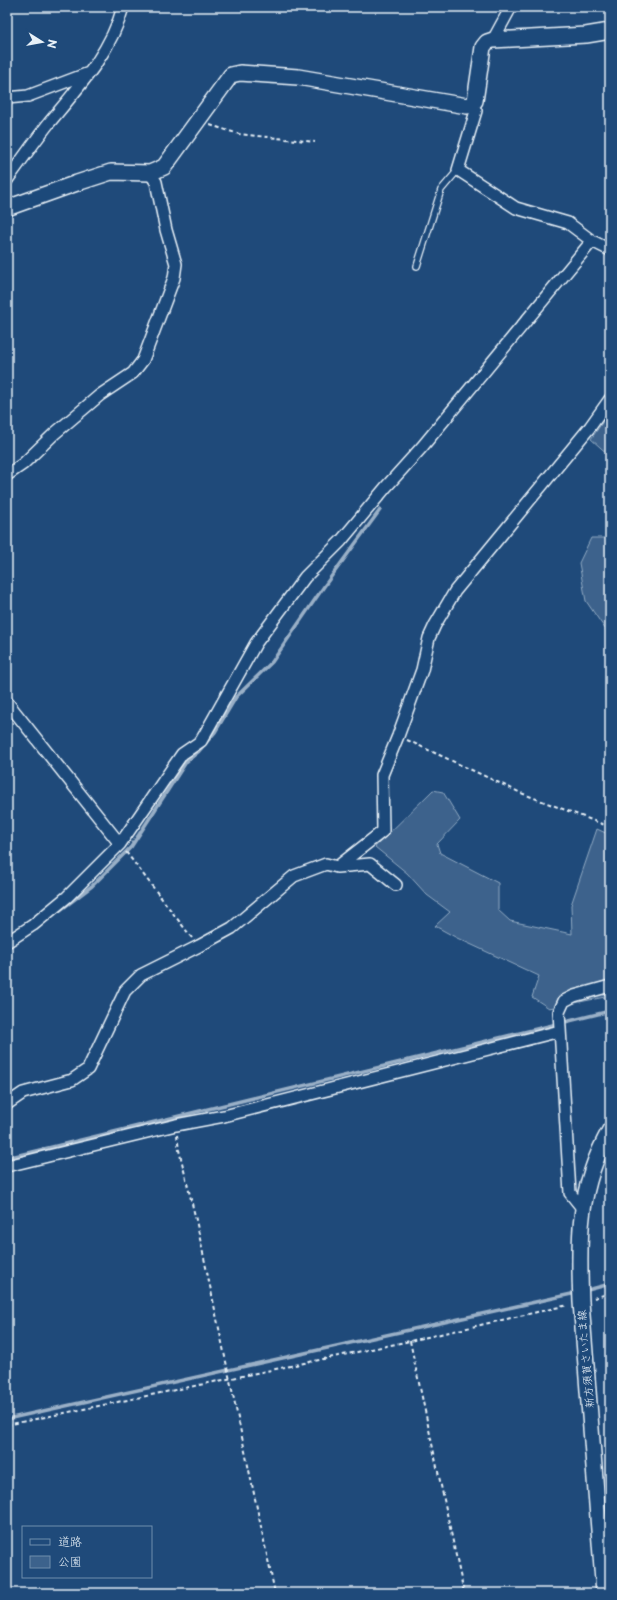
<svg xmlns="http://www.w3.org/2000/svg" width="617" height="1600" font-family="'Playpen Sans','Klee One',sans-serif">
<rect width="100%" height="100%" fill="#1f4a7a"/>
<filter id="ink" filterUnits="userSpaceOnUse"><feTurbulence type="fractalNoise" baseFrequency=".025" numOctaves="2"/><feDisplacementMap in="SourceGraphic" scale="8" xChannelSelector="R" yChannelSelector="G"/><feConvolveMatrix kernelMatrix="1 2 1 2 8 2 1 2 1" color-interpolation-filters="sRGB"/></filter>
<g filter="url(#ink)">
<path fill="#3c628c" stroke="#92aac2" d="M610,411V456L591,439Z
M591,538H610V636L586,601L579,563Z
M433,790L443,792L460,820L437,844L440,853L498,883V910L510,921L572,934L571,905L597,829L610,835V996L549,1008L532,997L539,976L457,938L435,926L450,912L427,895L407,873L375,847Z"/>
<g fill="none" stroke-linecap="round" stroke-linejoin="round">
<path stroke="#9ab0c7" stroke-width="3.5" d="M59,911L92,886L131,847L186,762L198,752L215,732L236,697L272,662L325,585L380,510
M7,1158L610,1011
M584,1291L610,1284
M7,1419L576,1293"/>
<defs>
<path id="lane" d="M417,266L441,190L458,170"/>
<path id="street" d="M493,40L511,7
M7,98L28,96L89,73
M471,105L476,111L458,170L516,208L568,223L592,241L610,250
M7,180C21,161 34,142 49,123C78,88 111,52 123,7
M7,475L23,464L54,434L100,395L133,373L143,360L174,278L176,264L166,230L156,182L150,173
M7,702L120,844
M337,867L383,831L382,775L398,736L422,670L429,638L435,625L455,591L590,427L610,399
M7,942L33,925L67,897L120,844L182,754L201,741L256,643L305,577L341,541L386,487L422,447L592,241
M7,1104L23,1093L72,1080L88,1069L125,991L141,975L199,946L232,928L294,876L326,864L337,867L370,864L396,885
M7,1166L176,1125L224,1116L560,1031
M582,1208L570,1193L559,1012L564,1001L574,996L610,986"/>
<path id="secondary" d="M7,208L77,183L111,172L150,173L164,167L231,75L240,73L298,77L467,106L471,105L475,101L483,47L487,42L493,40L586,35L610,31
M604,1593L581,1302C578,1239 578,1187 610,1130"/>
</defs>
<use href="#lane" stroke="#e8f1f8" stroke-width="8"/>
<use href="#street" stroke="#e8f1f8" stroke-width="14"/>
<use href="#secondary" stroke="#e8f1f8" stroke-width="18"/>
<path stroke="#e8f1f8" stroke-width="2" stroke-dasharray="4 3" stroke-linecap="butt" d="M210,125L239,134L315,142
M407,740L521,793L610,827
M126,852L192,938
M177,1135L179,1150L196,1220L275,1593
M594,1298L610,1293
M410,1341L464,1593
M7,1425L410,1341L568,1305"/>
<use href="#lane" stroke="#1f4a7a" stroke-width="5.5"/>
<use href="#street" stroke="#1f4a7a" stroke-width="11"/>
<use href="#secondary" stroke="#1f4a7a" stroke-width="15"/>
</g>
</g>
<g text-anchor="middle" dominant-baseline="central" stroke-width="4" stroke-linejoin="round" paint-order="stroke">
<g font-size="11" fill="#e8f1f8" stroke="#1f4a7a">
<text transform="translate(585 1359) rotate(-95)">新方須賀さいたま線</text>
</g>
</g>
<rect width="617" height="1600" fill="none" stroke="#1f4a7a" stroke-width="24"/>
<rect x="12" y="12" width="593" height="1576" fill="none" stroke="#e8f1f8" stroke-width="1.5" filter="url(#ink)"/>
<rect x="22" y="1526" width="130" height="52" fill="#1f4a7a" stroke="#6f8dac"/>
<rect x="30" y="1539" width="20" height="6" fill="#1f4a7a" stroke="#6f8dac"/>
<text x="58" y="1546" font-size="12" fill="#e8f1f8">道路</text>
<rect x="30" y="1556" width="20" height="12" fill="#3c628c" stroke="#6f8dac"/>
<text x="58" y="1566" font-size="12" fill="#e8f1f8">公園</text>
<g transform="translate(42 42) rotate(101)" stroke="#1f4a7a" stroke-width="3" paint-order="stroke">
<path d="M0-3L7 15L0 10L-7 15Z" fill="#e8f1f8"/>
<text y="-6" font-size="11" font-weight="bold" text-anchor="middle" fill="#e8f1f8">N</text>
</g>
</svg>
